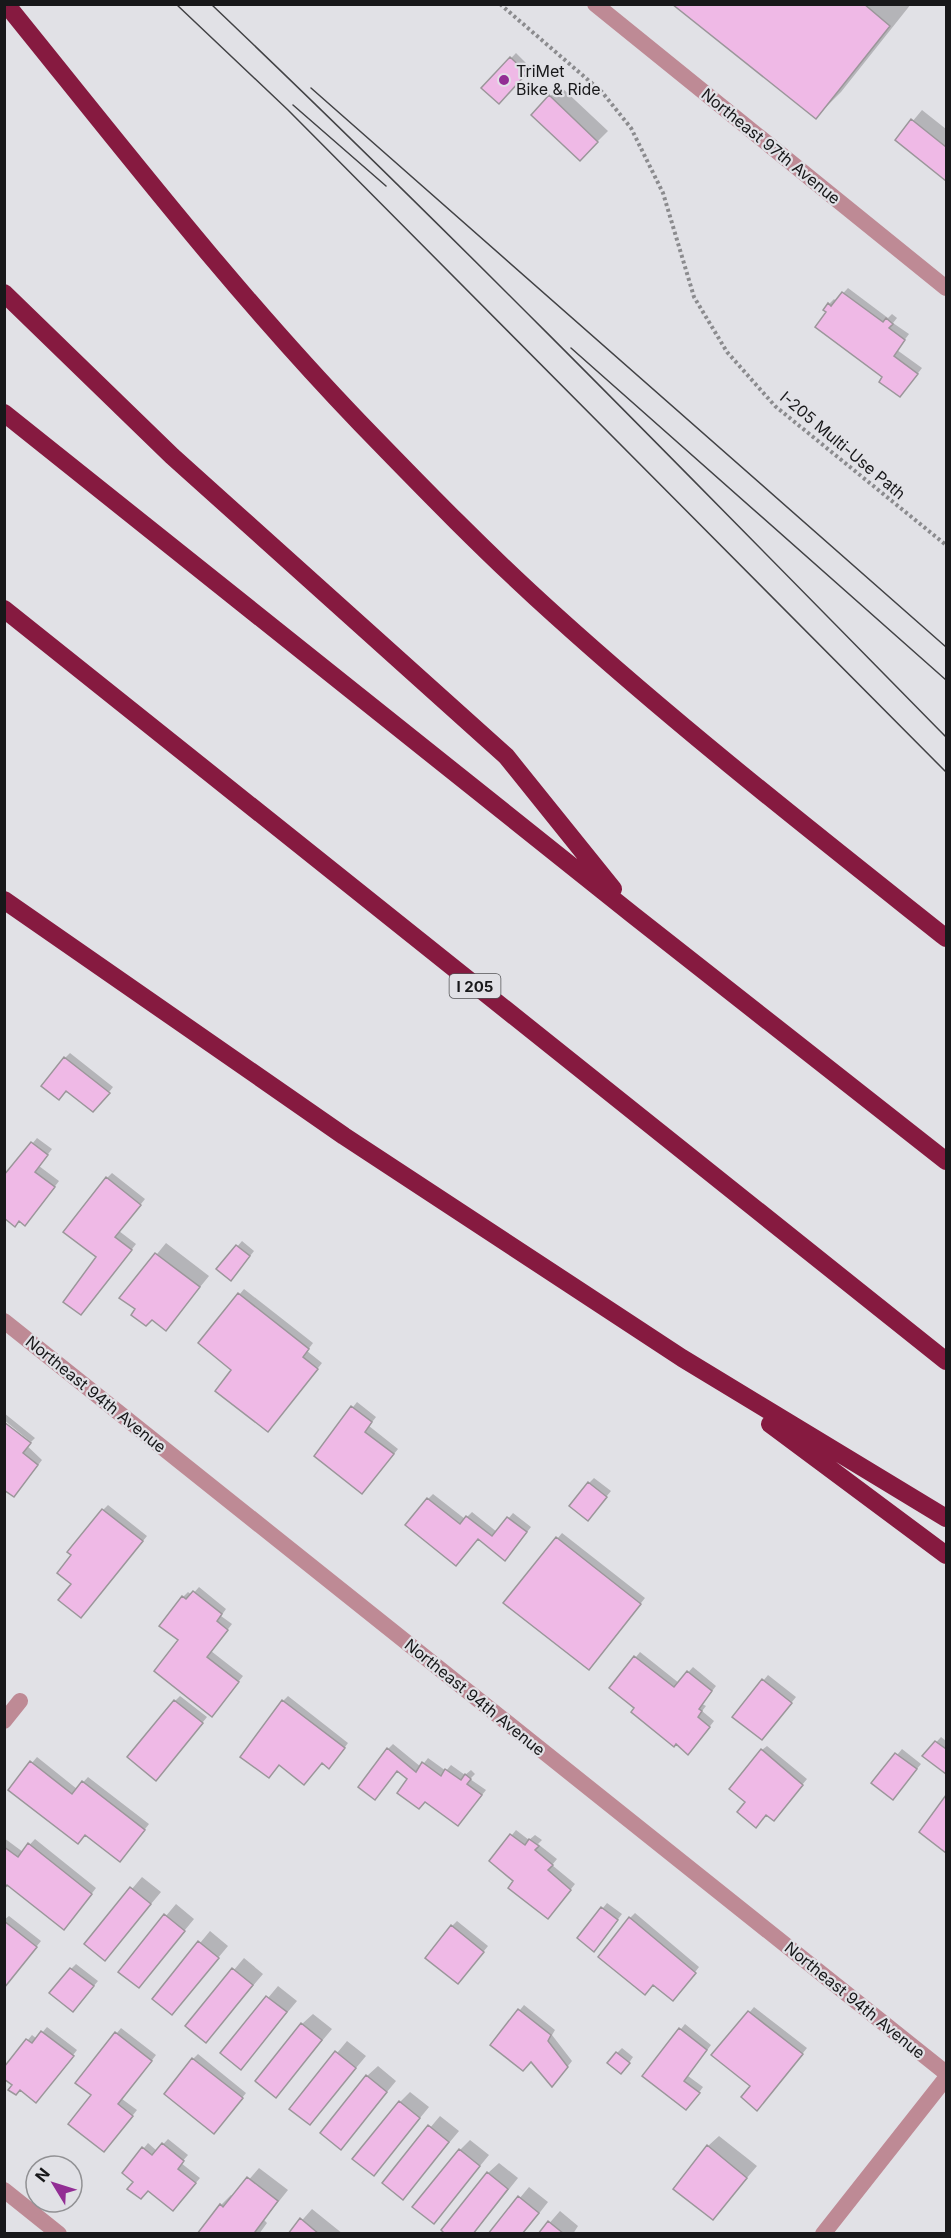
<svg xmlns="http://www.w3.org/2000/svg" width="951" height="2238" font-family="Inter,sans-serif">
<rect width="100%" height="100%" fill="#e1e1e6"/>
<path fill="#0003" d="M674,4H911L841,92L816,117Z
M516,53L530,67L499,102L483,88Z
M560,86L608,131L580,159L533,115Z
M922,110L946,129V179L897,140Z
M848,288L888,318L892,314L897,318L893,323L909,334L897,350L922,368L905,390L884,377L828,312L829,304L834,299L836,301Z
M70,1053L113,1087L98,1106L65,1058Z
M37,1138L52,1149L39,1166L59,1181L30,1219L4,1178Z
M112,1173L145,1199L119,1231L136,1244L86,1308L99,1257L107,1178Z
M242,1241L254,1251L236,1274L218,1269Z
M166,1243L209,1276L166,1329L122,1297Z
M244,1289L313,1343L307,1351L322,1363L273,1425L234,1370L200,1343Z
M357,1402L376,1417L369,1426L398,1449L367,1487L316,1455Z
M4,1413L35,1438L31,1442L4,1420Z
M4,1424L42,1460L19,1490Z
M594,1478L611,1491L592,1514L589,1483Z
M433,1494L465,1519L472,1512L497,1532L513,1513L531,1527L510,1554L479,1538L461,1559L428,1499Z
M108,1505L147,1536L86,1612L73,1584L103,1510Z
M562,1533L645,1598L593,1663L505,1603Z
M199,1587L226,1609L221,1616L232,1624L211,1651L243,1676L216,1710L180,1640L183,1597L188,1592L192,1595Z
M640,1652L679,1683L693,1667L716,1686L702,1704L706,1706L702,1711L714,1721L693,1748L611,1688Z
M768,1675L796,1697L767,1733L734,1716Z
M180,1696L207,1717L161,1774L175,1701Z
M288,1696L348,1743L334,1762L322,1761L283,1701Z
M941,1737L946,1741V1772L924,1756Z
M393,1744L421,1767L428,1758L446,1771L451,1765L465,1775L471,1770L475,1774L470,1779L486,1790L463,1819L409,1778L388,1749Z
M767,1746L807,1779L778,1814L747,1802L762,1750Z
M902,1749L921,1764L893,1798L874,1783Z
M37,1757L77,1789L88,1777L149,1824L125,1855L10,1789Z
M946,1798V1851L921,1832Z
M516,1830L529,1840L535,1835L542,1840L538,1844L557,1859L552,1865L575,1884L552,1913L491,1861Z
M4,1838L23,1852L35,1839L96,1888L69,1923L8,1884L4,1888Z
M142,1877L161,1892L105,1959L86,1944Z
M607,1903L622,1914L598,1945L579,1938Z
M176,1904L194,1919L139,1986L120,1971Z
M635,1913L699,1967L678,1994L653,1984L630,1918Z
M9,1916L41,1941L4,1987V1920Z
M457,1921L488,1946L463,1977L452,1926Z
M210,1931L228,1946L172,2013L154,1999Z
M244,1958L263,1974L206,2041L188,2025Z
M76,1964L98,1981L78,2005L71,1969Z
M278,1986L297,2001L241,2068L222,2053Z
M524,2005L555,2030L552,2035L572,2061L557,2080L532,2060L492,2045Z
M754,2007L807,2048L762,2104L752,2086L714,2055Z
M313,2014L332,2029L276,2096L302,2024Z
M685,2024L711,2045L688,2076L703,2087L691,2103L644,2076Z
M47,2027L77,2050L41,2096L14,2085L4,2069L32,2035L37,2039Z
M121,2028L156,2055L122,2099L137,2110L109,2145L93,2095L77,2083Z
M347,2041L366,2056L310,2123L291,2109Z
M622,2048L633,2057L626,2067L617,2053Z
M198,2054L246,2093L219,2127L193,2059Z
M378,2066L396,2081L341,2148L367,2076Z
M410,2092L429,2107L374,2174L400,2102Z
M440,2116L459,2131L403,2198L384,2183Z
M719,2136L757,2166L713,2218L708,2146Z
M168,2139L188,2155L181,2163L200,2178L178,2204L135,2182L124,2173L148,2143L157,2151Z
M470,2140L489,2155L434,2222L460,2150Z
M499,2163L518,2178L473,2234L488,2173Z
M259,2168L288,2190L264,2220L267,2223L259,2234H199L221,2205L231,2195L234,2197Z
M529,2187L548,2202L523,2234H490Z
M312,2209L343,2234H290Z
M560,2211L578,2226L573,2234H540Z"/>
<path fill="#efb9e6" stroke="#9b969a" stroke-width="1.5" d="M672,4H864L890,26L816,119Z
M510,57L527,73L499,104L481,88Z
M549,95L598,142L580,161L531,115Z
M911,119L946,147V181L895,140Z
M842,292L883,322L886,318L893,324L889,328L905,340L894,356L918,374L900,397L879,382L882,377L815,327L826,312L823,310L828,303L831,306Z
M64,1057L110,1093L93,1112L66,1091L59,1100L41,1086Z
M31,1142L48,1155L35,1172L55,1187L25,1226L19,1221L15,1227L4,1218V1175Z
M106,1177L141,1205L115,1237L132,1250L81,1315L63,1302L96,1257L63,1232Z
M236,1245L250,1256L231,1281L216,1269Z
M155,1253L200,1287L166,1331L152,1320L146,1326L131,1315L135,1309L119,1298Z
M238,1293L309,1349L303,1357L318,1369L268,1432L215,1391L231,1370L198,1343Z
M351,1406L372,1422L365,1432L394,1454L362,1494L314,1456Z
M4,1422L31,1443L23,1453L38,1465L14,1497L4,1490Z
M588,1482L607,1497L588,1521L569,1506Z
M427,1498L460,1524L466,1516L492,1536L507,1517L527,1532L505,1561L478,1539L456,1566L405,1525Z
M102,1509L143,1541L81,1618L58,1600L71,1584L57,1573L71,1555L67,1552Z
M556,1537L641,1604L589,1670L503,1603Z
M193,1591L222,1614L217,1621L228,1630L207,1657L239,1682L212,1717L154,1671L178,1640L159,1626L182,1596L186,1599Z
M634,1656L674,1687L687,1671L712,1691L699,1709L702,1711L698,1717L710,1727L688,1755L676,1744L674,1747L631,1712L634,1708L609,1688Z
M762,1679L792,1703L762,1740L732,1717Z
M174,1700L203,1723L156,1781L127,1757Z
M282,1700L345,1748L329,1769L322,1763L304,1785L279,1765L269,1778L240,1757Z
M935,1741L946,1749V1774L922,1756Z
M387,1748L416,1772L422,1762L441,1776L445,1769L461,1780L465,1774L471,1779L467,1784L482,1795L458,1826L425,1802L419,1809L397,1793L407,1779L397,1771L375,1800L358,1787Z
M761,1749L803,1785L774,1821L766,1815L756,1828L737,1812L745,1802L729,1789Z
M895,1753L917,1769L893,1800L871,1783Z
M30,1761L72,1794L82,1781L145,1830L120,1862L85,1835L78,1844L8,1790Z
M946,1795V1853L919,1832Z
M510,1834L525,1845L529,1839L539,1846L535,1850L553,1865L548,1870L571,1890L548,1919L508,1888L513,1881L489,1861Z
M28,1843L92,1894L64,1930L7,1885L4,1889V1847L18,1857Z
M130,1887L151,1904L105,1961L84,1944Z
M601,1907L618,1920L594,1952L577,1938Z
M164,1914L185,1931L139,1988L118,1972Z
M629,1917L696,1973L673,2001L653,1985L645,1995L598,1957Z
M4,1921L37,1947L4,1988Z
M451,1925L484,1952L458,1984L425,1958Z
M198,1941L219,1958L172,2015L152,1999Z
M70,1968L94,1986L73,2012L49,1993Z
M232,1968L253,1985L206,2043L185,2026Z
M266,1996L287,2012L241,2070L220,2053Z
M518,2009L551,2035L548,2041L568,2067L552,2087L531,2062L523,2071L490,2045Z
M748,2011L803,2054L757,2111L741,2097L750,2086L711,2055Z
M301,2023L322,2040L276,2098L255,2081Z
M679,2028L707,2050L684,2081L700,2093L686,2110L642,2076Z
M41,2031L74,2056L36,2103L20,2090L16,2095L8,2090L12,2085L4,2079V2067L26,2039L32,2043Z
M115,2032L152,2061L118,2104L133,2116L104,2152L68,2124L91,2095L75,2083Z
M335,2051L356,2068L310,2125L289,2109Z
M616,2052L630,2063L621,2074L607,2063Z
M192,2058L243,2098L214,2134L164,2094Z
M366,2075L387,2092L341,2150L320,2133Z
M399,2101L420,2118L374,2176L352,2159Z
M428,2125L449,2142L403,2200L382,2183Z
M162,2143L184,2161L178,2169L196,2183L173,2211L148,2191L141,2199L127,2189L133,2182L122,2173L142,2147L152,2155Z
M707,2145L747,2178L713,2220L673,2189Z
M459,2149L480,2166L434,2224L412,2207Z
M487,2172L508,2189L473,2234H445L441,2230Z
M247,2177L278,2201L255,2232L257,2234H197L220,2204L223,2207Z
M518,2196L539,2213L522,2234H488Z
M300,2218L319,2234H288Z
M548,2221L564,2234H538Z"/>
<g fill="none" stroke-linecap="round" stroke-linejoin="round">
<path stroke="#8b8b8e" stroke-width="4" stroke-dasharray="3 3" stroke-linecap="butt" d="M500,4L602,92L631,128L663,193L694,297L727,352L775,406L946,545"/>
<path stroke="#be8a95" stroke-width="16" d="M4,1721L20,1701"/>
<path stroke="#be8a95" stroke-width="16" d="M595,4L946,288
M4,1321L946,2073
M4,2190L59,2234"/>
<path stroke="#be8a95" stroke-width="16" d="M823,2234L946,2078"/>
<path stroke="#861a40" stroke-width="18" d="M6,4C121,146 233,291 360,423C423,488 487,554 555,615C680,728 814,833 946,938
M4,293L172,456L506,756L613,889
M4,413L633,915L946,1161
M4,609L946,1361
M4,900L344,1136L682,1358L946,1518
M770,1424L946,1555"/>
<path stroke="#424245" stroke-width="1.5" d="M176,4L288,110L946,772
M211,4C462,243 704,491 946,737
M311,88L946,647
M293,105L386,186
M571,348L946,680"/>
</g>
<circle fill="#922e94" stroke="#e1e1e6" stroke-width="2" cx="504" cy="80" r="6"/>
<g text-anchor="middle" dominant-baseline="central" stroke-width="4.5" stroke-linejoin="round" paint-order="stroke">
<rect fill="#e1e1e6" stroke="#545457" stroke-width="1.5" x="449.5" y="974" width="51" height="24" rx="4.5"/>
<g font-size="15" font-weight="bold" fill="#18181a">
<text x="475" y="986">I 205</text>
</g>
<g font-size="16" fill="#18181a" stroke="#e1e1e6" text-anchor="start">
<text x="516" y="71">TriMet<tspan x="516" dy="18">Bike &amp; Ride</tspan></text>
</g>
<g font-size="16" fill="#18181a" stroke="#e1e1e6">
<text transform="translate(771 146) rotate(39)">Northeast 97th Avenue</text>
<text transform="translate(843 445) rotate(40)">I-205 Multi-Use Path</text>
<text transform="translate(96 1394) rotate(39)">Northeast 94th Avenue</text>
<text transform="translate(475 1697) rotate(39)">Northeast 94th Avenue</text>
<text transform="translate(855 2000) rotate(39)">Northeast 94th Avenue</text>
</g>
</g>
<rect width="951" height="2238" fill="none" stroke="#18181a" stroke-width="12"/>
<g transform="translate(54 2184) rotate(308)"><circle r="28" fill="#e1e1e6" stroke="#919194" stroke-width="1.5"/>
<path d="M0-4.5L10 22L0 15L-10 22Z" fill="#922e94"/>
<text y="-9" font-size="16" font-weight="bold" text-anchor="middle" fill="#18181a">N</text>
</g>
</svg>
